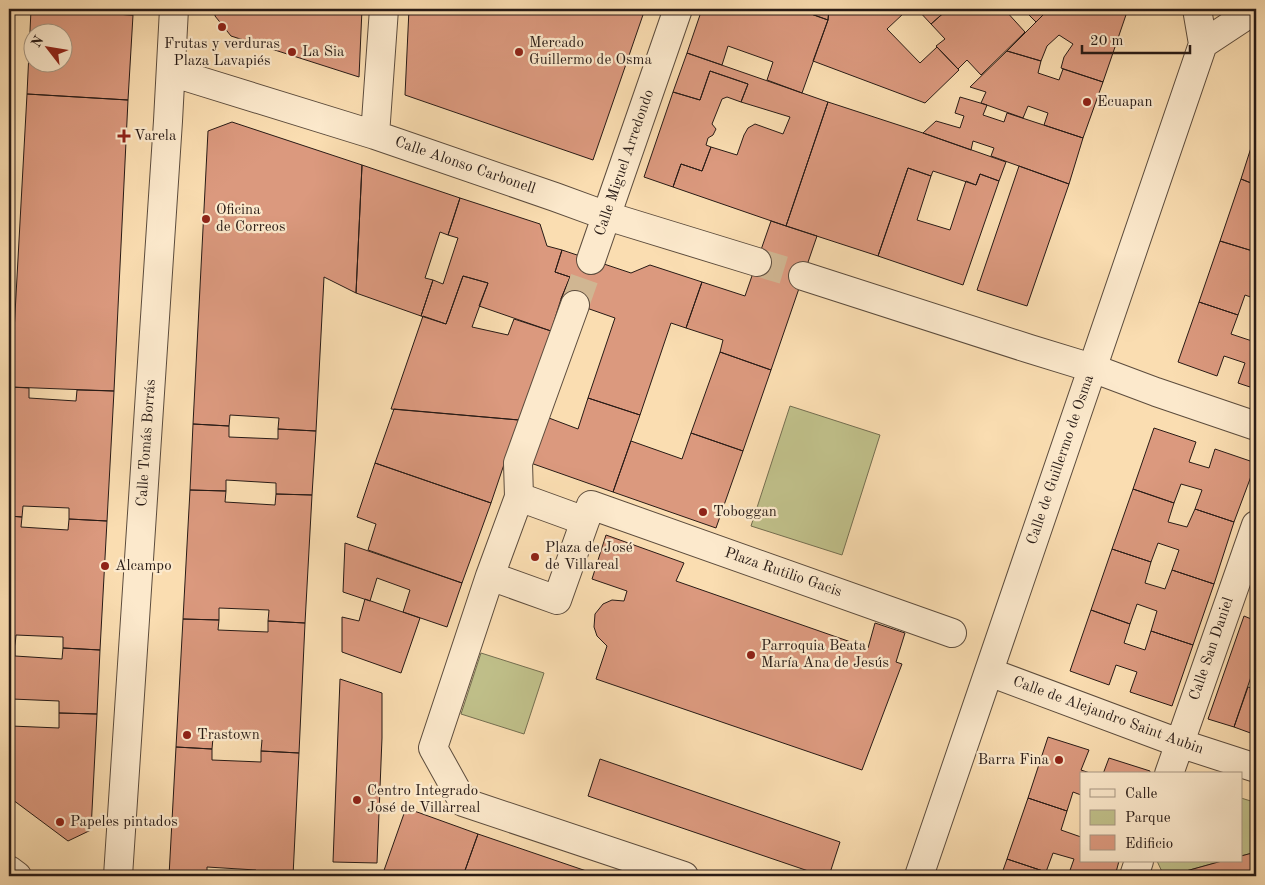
<svg xmlns="http://www.w3.org/2000/svg" width="1265" height="885" font-family="'Old Standard TT',serif">
<rect width="100%" height="100%" fill="#faddb1"/>
<filter id="stains"><feTurbulence type="fractalNoise" baseFrequency=".004" numOctaves="4"/><feColorMatrix values="0 0 0 0 .2 0 0 0 0 .09 0 0 0 0 .02 0 0 0 .5 -.17"/></filter>
<radialGradient id="worn" r=".72"><stop offset=".6" stop-color="#630" stop-opacity="0"/><stop offset="1" stop-color="#630" stop-opacity=".3"/></radialGradient>
<path fill="#c0c08a" stroke="#746e50" d="M790,406L880,435L842,555L751,526Z
M481,653L544,673L524,734L461,714Z
M1241,798L1254,802L1256,810V852L1241,856Z
M1157,861H1222L1168,876H1164Z"/>
<path fill="#db997e" stroke="#281b16" fill-rule="evenodd" d="M19,9H134L133,15Z
M215,9H362L359,77L231,36L215,16Z
M409,9H645L593,160L405,95Z
M702,9H797L828,20L802,93L767,80L773,62L728,46L722,65L687,53Z
M797,9H829L828,20Z
M829,9H899L904,13L887,29L920,63L937,47L959,70L925,103L813,61L828,20Z
M917,9H948L931,24Z
M948,9H1006L1005,10L1025,32L981,75L967,60L958,69L936,46L945,39L931,24Z
M1023,9H1049L1036,22Z
M1049,9H1128L1103,82L1061,68L1064,57L1073,44L1059,35L1047,46L1041,61L1007,51Z
M31,10L133,15L128,100L27,94ZM32,32H62V62H32Z
M1007,51L1041,61L1038,73L1059,80L1063,69L1103,82L1083,138L1044,125L1048,113L1028,106L1023,118L981,103L986,92L970,87Z
M687,53L828,102L786,226L673,187L681,164L702,171L711,147L737,155L744,135L748,128L755,124L783,134L790,117L741,102L748,84L710,71L700,100L673,92Z
M710,71L748,84L741,102L727,97L722,99L712,124L716,129L713,135L708,138L706,145L711,147L702,171L681,164L673,187L644,177L673,92L700,100Z
M27,94L128,100L114,391L11,387Z
M960,97L987,105L983,115L1004,122L1007,113L1083,138L1069,184L991,156L994,148L973,141L971,150L923,133L936,121L960,128L964,116L955,113Z
M828,102L923,133L1006,162L999,181L980,174L976,185L933,171L931,176L908,168L878,256L786,226Z
M232,122L362,165L356,293L324,277L316,431L278,429L279,418L230,415L229,426L193,424L208,131Z
M1256,132V185L1241,179Z
M362,165L460,198L448,235L440,232L425,278L433,280L421,316L356,293Z
M1019,166L1069,184L1027,306L977,290Z
M908,168L931,176L917,220L950,230L966,181L976,185L980,174L999,181L963,285L878,256Z
M1241,179L1256,185V252L1220,241Z
M460,198L540,224L547,246L562,250L555,272L570,277L561,299L551,331L479,306L488,283L463,276L446,324L421,316L433,280L443,284L458,238L448,235Z
M771,221L817,236L771,370L720,352L723,340L686,328L702,282L745,296Z
M1220,241L1256,252V262L1253,273L1256,275V299L1245,295L1238,315L1199,302Z
M562,250L631,273L650,265L702,282L686,328L671,323L640,415L588,398L615,318L561,299L570,277L555,272Z
M463,276L488,283L472,327L508,335L514,319L551,331L519,420L391,409L423,316L446,324Z
M1199,302L1238,315L1231,334L1252,341L1256,329V389L1238,383L1245,363L1224,356L1217,376L1178,362Z
M720,352L771,370L743,451L691,433Z
M9,387L29,388V398L76,401L77,390L114,391L107,521L69,519V508L23,506L22,517L9,516Z
M588,398L640,415L613,492L525,461L541,415L578,429Z
M394,409L519,420L491,503L375,463Z
M193,424L229,426V437L278,439V429L316,431L312,495L276,494V483L226,480V491L190,490Z
M1154,428L1196,442L1189,462L1209,468L1215,449L1256,463L1234,522L1195,509L1202,490L1181,484L1174,503L1133,489Z
M691,433L743,451L716,528L613,492L631,441L682,459Z
M375,463L491,503L462,583L368,550L376,524L357,517Z
M1133,489L1174,503L1168,522L1187,527L1195,509L1234,522L1214,584L1172,570L1179,550L1158,543L1151,562L1112,549Z
M190,490L226,491L225,502L275,505L276,494L312,495L305,623L268,621L269,610L219,608V620L183,619Z
M9,516L22,517L21,527L68,530L69,519L107,521L100,650L63,648V637L16,635L15,646L9,645Z
M606,535L684,563L676,581L868,648L875,623L905,633L896,662L902,664L862,770L596,679L607,646L597,636L594,627L595,614L603,604L612,600L624,601L627,591L592,579Z
M345,543L462,583L447,627L403,612L410,590L377,578L370,601L343,592Z
M1112,549L1151,562L1145,583L1165,589L1172,570L1214,584L1193,645L1151,631L1157,611L1137,604L1130,624L1091,610Z
M365,599L420,618L401,673L342,652V617L359,621Z
M1091,610L1130,624L1124,643L1145,650L1151,631L1193,645L1172,706L1130,692L1137,672L1116,665L1109,685L1070,671Z
M1244,616L1256,621V662L1234,727L1208,719Z
M183,619L219,620L218,630L268,632V621L305,623L299,753L261,751L262,740L213,738L212,749L176,747Z
M9,645L15,646V656L62,659L63,648L100,650L97,714L59,713V701L12,699V712H9Z
M340,679L382,693V738L377,863L333,862Z
M1248,687L1256,689V735L1234,727Z
M9,712H12L11,726L59,728V713L97,714L91,830L68,841L9,797Z
M1048,737L1089,750L1081,770L1093,774H1081V795L1073,792L1067,811L1028,798Z
M176,747L212,749V760L261,762V751L299,753L293,876H255L256,870L207,867V876H169Z
M1109,758L1150,771V774H1103Z
M600,759L840,842L829,876H823L588,796Z
M1028,798L1067,811L1061,830L1081,837V861H1119L1115,876H1068L1074,859L1053,853L1046,872L1007,859Z
M406,808L478,834L463,876H382Z
M478,834L601,876H463Z
M1256,852V876H1168L1222,861H1241V856Z
M1007,859L1046,872L1045,876H1001Z"/>
<g fill="none" stroke-linecap="round" stroke-linejoin="round">
<path stroke="#d0b692" stroke-width="28" stroke-dasharray="28 14" stroke-linecap="butt" d="M757,262L803,276
M575,305L591,260"/>
<defs>
<path id="minor" d="M1203,44L1256,9
M171,72L375,135L555,197L607,216L757,262
M375,135L384,9
M591,260L678,9
M803,276L1030,349L1092,368L1156,392L1256,426
M575,305L518,463L519,497L490,576L433,748L463,802L684,876
M585,521L591,505L952,633
M490,576L557,600L585,521L519,497
M989,672L1179,743L1256,768
M1169,774L1256,525
M9,870L17,876
M118,876L168,121L174,9
M919,876L1203,44L1197,9
M1134,876L1139,861"/>
</defs>
<use href="#minor" stroke="#5c4c3d" stroke-width="30"/>
<use href="#minor" stroke="#fce9cc" stroke-width="28"/>
</g>
<g fill="#8f2418" stroke="#fce9cc" stroke-width="2">
<circle cx="222" cy="27" r="5"/>
<circle cx="292" cy="52" r="5"/>
<circle cx="519" cy="52" r="5"/>
<circle cx="1087" cy="102" r="5"/>
<path d="M121.5 128.5h5v5h5v5h-5v5h-5v-5h-5v-5h5z"/>
<circle cx="206" cy="219" r="5"/>
<circle cx="703" cy="512" r="5"/>
<circle cx="535" cy="557" r="5"/>
<circle cx="105" cy="566" r="5"/>
<circle cx="751" cy="655" r="5"/>
<circle cx="187" cy="735" r="5"/>
<circle cx="1059" cy="760" r="5"/>
<circle cx="357" cy="800" r="5"/>
<circle cx="60" cy="822" r="5"/>
</g>
<g text-anchor="middle" dominant-baseline="central" stroke-width="4.5" stroke-linejoin="round" paint-order="stroke">
<g font-size="15" fill="#281b16" stroke="#fce9cc" text-anchor="start">
<text x="529" y="43">Mercado<tspan x="529" dy="17">Guillermo de Osma</tspan></text>
<text x="222" y="44" text-anchor="middle">Frutas y verduras<tspan x="222" dy="17">Plaza Lavapiés</tspan></text>
<text x="302" y="52">La Sia</text>
<text x="1097" y="102">Ecuapan</text>
<text x="134" y="136">Varela</text>
<text x="216" y="210">Oficina<tspan x="216" dy="17">de Correos</tspan></text>
<text x="713" y="512">Toboggan</text>
<text x="545" y="548">Plaza de José<tspan x="545" dy="17">de Villareal</tspan></text>
<text x="115" y="566">Alcampo</text>
<text x="761" y="646">Parroquia Beata<tspan x="761" dy="17">María Ana de Jesús</tspan></text>
<text x="197" y="735">Trastown</text>
<text x="1049" y="760" text-anchor="end">Barra Fina</text>
<text x="367" y="791">Centro Integrado<tspan x="367" dy="17">José de Villarreal</tspan></text>
<text x="70" y="822">Papeles pintados</text>
</g>
<g font-size="15" fill="#281b16" stroke="#fce9cc">
<text transform="translate(625 163) rotate(-71)">Calle Miguel Arredondo</text>
<text transform="translate(465 166) rotate(19)">Calle Alonso Carbonell</text>
<text transform="translate(147 443) rotate(-86)">Calle Tomás Borrás</text>
<text transform="translate(1061 460) rotate(-71)">Calle de Guillermo de Osma</text>
<text transform="translate(783 573) rotate(19)">Plaza Rutilio Gacis</text>
<text transform="translate(1212 649) rotate(-71)">Calle San Daniel</text>
<text transform="translate(1108 716) rotate(20)">Calle de Alejandro Saint Aubin</text>
</g>
</g>
<rect width="1265" height="885" fill="none" stroke="#faddb1" stroke-width="30"/>
<rect x="10" y="10" width="1245" height="865" fill="none" stroke="#281b16" stroke-width="2.5"/>
<rect x="15" y="15" width="1235" height="855" fill="none" stroke="#281b16"/>
<rect x="1080" y="772" width="162" height="90" fill="#fce9cc" stroke="#a79783"/>
<rect x="1090" y="789" width="25" height="8" fill="#fce9cc" stroke="#a79783"/>
<text x="1125" y="798" font-size="15" fill="#281b16">Calle</text>
<rect x="1090" y="810" width="25" height="15" fill="#c0c08a" stroke="#a79783"/>
<text x="1125" y="822" font-size="15" fill="#281b16">Parque</text>
<rect x="1090" y="835" width="25" height="15" fill="#db997e" stroke="#a79783"/>
<text x="1125" y="848" font-size="15" fill="#281b16">Edificio</text>
<g transform="translate(48 48) rotate(301)"><circle r="24" fill="#fce9cc" stroke="#a79783"/>
<path d="M0-4L9 19L0 12L-9 19Z" fill="#8f2418"/>
<text y="-8" font-size="14" font-weight="bold" text-anchor="middle" fill="#281b16">N</text>
</g>
<path d="M1082 45v8h108v-8" fill="none" stroke="#281b16" stroke-width="2.5"/>
<text x="1090" y="45" font-size="15" fill="#281b16" stroke="#fce9cc" stroke-width="4" paint-order="stroke">20 m</text>
<rect width="100%" height="100%" filter="url(#stains)"/>
<rect width="100%" height="100%" fill="url(#worn)"/>
</svg>
